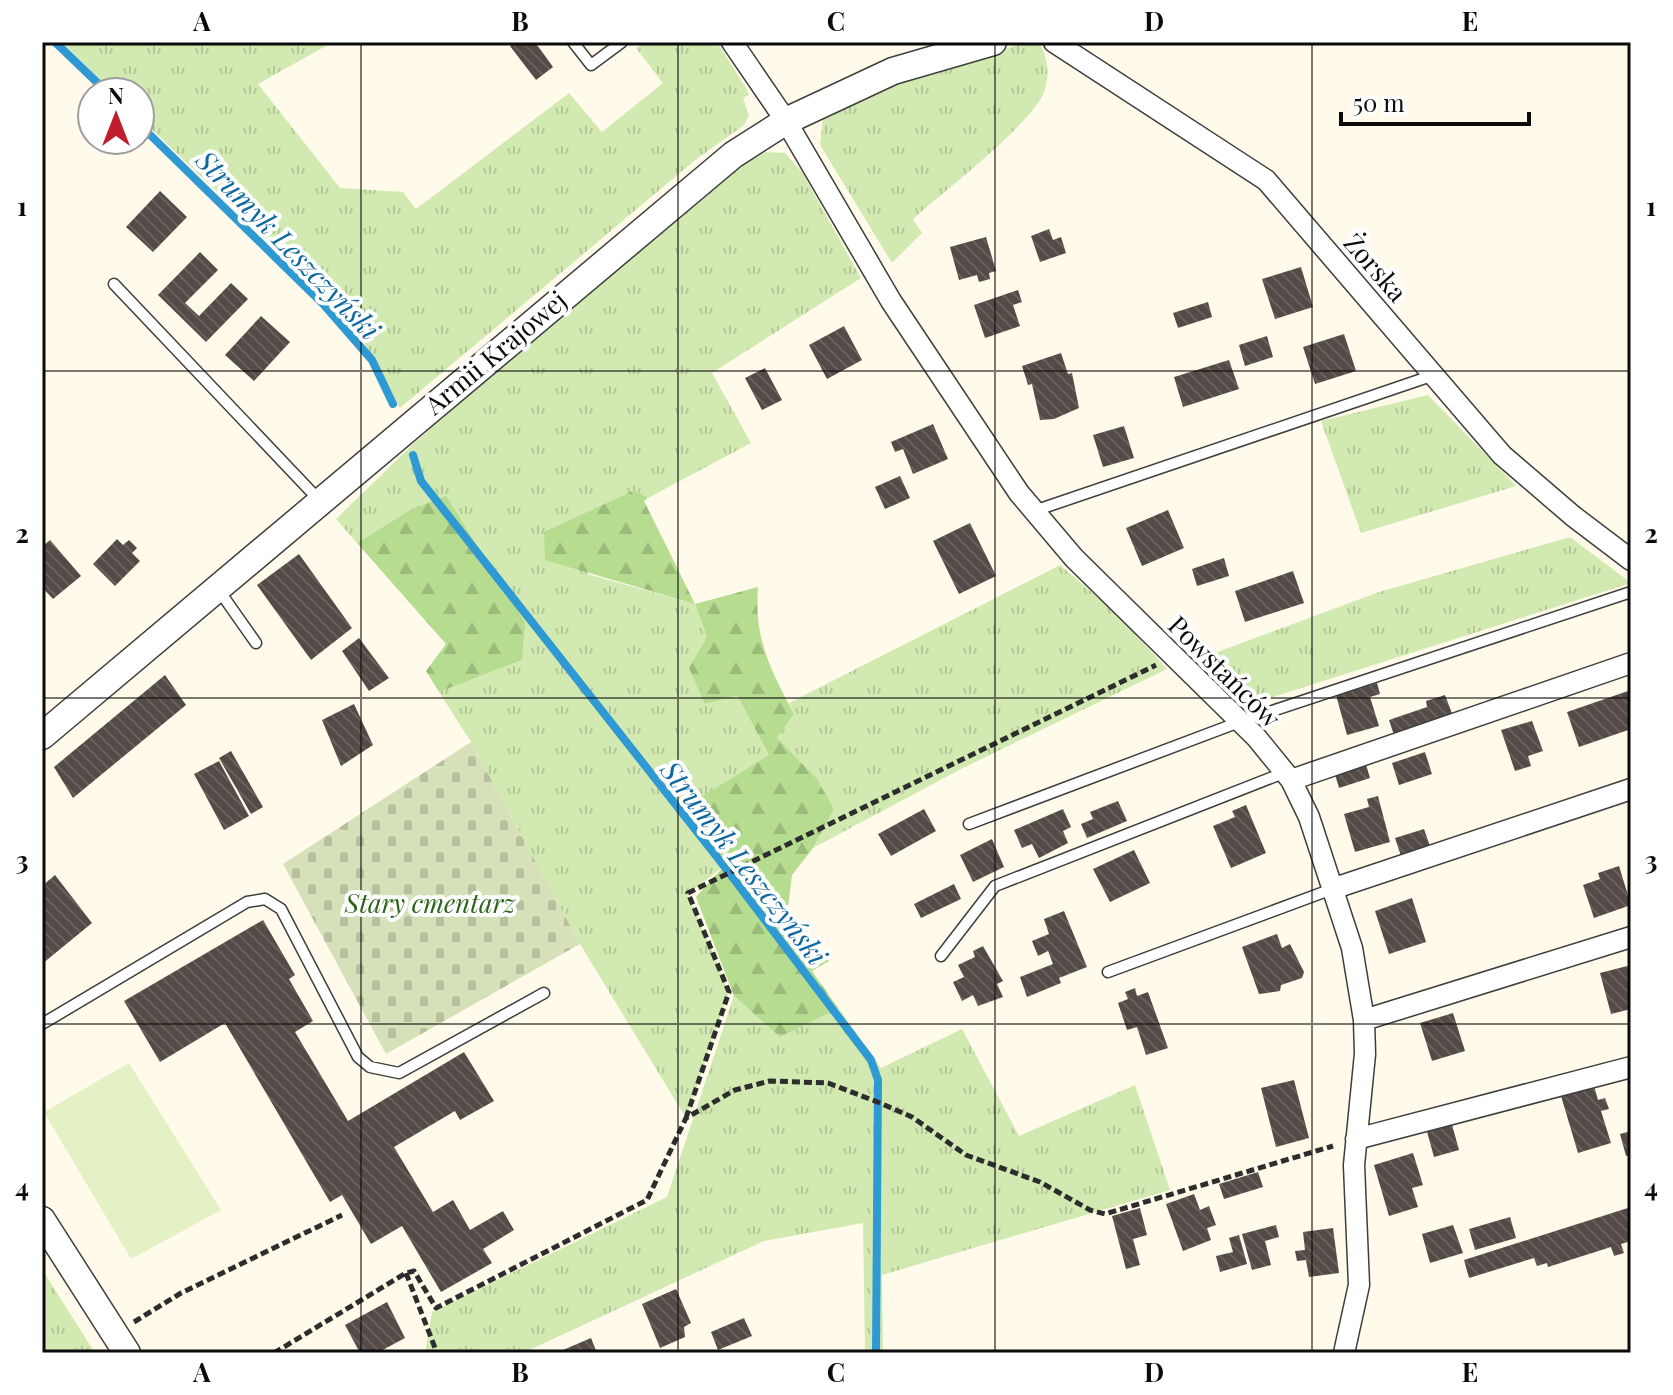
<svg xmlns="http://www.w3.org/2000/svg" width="1673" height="1395" font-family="'Playfair Display',serif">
<defs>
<pattern id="grass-tufts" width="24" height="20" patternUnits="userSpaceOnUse" patternTransform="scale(2)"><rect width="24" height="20" fill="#d2eab2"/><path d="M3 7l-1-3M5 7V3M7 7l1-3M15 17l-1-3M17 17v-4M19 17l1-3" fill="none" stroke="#b3c798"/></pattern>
<pattern id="forest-firs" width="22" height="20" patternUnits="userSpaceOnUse" patternTransform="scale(2)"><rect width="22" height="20" fill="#b6dc90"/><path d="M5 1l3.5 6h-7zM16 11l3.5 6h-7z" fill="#9bbb7b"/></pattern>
<pattern id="cemetery-stones" width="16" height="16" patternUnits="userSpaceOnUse" patternTransform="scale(2)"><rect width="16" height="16" fill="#d6e1ba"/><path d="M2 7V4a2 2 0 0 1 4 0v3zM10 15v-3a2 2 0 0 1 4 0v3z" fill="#b6c09f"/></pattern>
<pattern id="building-back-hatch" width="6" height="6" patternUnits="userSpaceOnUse" patternTransform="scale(2)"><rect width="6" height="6" fill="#544b47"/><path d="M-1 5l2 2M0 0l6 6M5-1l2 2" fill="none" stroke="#68605d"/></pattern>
</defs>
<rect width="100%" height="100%" fill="#fffae9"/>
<path fill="url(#grass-tufts)" d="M62,42H333L258,84L340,188L403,192L416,209L569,93L602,132L663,83L636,48L645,42H717L746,88L749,95L743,98L749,116L744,125L694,161L400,408L352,321L140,118V92H113Z
M1025,43L1040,44C1048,58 1050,76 1044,92C1031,125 943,192 913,219L922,233L892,263L820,145L823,118C884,79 956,62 1025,43Z
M765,152L785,153L802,172L861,278L712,373L751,443L648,498L635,490L587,574L695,604L707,637L704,703L737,695L769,755L724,866L688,894L729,992L686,1118L580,944L471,742L439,692L522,660L410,510L357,543L336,519L411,446L711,182Z
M1428,395L1516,486L1361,533L1321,421Z
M1570,537L1631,583L1254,703L1207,656L1379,592Z
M1060,565L1114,611L1167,669L963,768L813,848L834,808L777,738L794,714L789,703Z
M734,996L780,1037L835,1003L881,1068L962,1029L1019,1136L1135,1085L1170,1190L882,1275L883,1353H865L863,1223L764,1241L523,1353H425L432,1312L667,1197Z
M42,1269L95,1353H42Z"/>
<path fill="url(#forest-firs)" d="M635,490L648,498L644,501L695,604L758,587C754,639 770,669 794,714L777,738L817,779L834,809L813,848L792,875L788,907L829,961L812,971L838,1008L780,1037L734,996L696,897L724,866L677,812L769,755L737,695L705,704L689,668L707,637L695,604L545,560L544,532Z
M446,496L525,622L522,660L439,692L426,671L446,644L357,543L410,510Z"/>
<path fill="url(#cemetery-stones)" d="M471,742L580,944L386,1054L283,864Z"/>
<path fill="#e4f1c4" d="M129,1063L221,1210L131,1259L44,1112Z"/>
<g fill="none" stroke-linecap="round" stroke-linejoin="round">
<path stroke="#2f99d3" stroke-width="8" d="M55,42L107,92
M140,125L324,305L372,360L393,404
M413,455L421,481L724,866L871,1060L878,1080L876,1353"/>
</g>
<path fill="url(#building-back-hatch)" d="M515,42H535L553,67L536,80L510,46Z
M160,191L187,217L153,252L126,227Z
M1049,229L1053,240L1061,237L1066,253L1040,262L1031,236Z
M986,237L996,271L989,273L990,279L979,282L977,275L959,280L950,247Z
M200,252L218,270L185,303L199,316L231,283L248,299L206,342L158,295Z
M1301,267L1313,307L1275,319L1262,279Z
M1018,290L1022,302L1013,305L1020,326L985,338L974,305Z
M1208,302L1212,317L1178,328L1173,313Z
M261,316L290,342L254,381L225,355Z
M844,326L862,360L827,379L809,345Z
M1344,334L1356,371L1315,384L1303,347Z
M1267,336L1273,357L1245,366L1239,345Z
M1061,353L1068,374L1072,373L1079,408L1054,419L1040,420L1032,384L1028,385L1022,366Z
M1229,360L1239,389L1183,407L1174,377Z
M765,368L782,400L762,410L745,378Z
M933,424L948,459L913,474L903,449L895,452L891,442Z
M1124,426L1134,458L1103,467L1093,435Z
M900,476L910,498L885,509L875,487Z
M1168,510L1184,548L1142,566L1126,528Z
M970,523L996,576L959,594L933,541Z
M117,539L123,545L129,540L137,548L132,553L140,561L115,586L93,564Z
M50,540L81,576L53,599L42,587V547Z
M299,554L352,628L311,660L257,585Z
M1224,558L1229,576L1197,586L1192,569Z
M1293,571L1304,603L1245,622L1235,591Z
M359,638L389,678L369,691L342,651Z
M165,675L186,705L73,798L54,767Z
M1377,683L1380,694L1370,697L1379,726L1347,735L1336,695Z
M1631,690V729L1579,747L1567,712Z
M1445,695L1453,716L1394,735L1389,720L1427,707L1426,701Z
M354,704L373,745L341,766L322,720Z
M1532,721L1543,751L1528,756L1531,766L1515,771L1501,730Z
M231,751L263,807L251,814L219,758Z
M1425,752L1432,774L1399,785L1392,763Z
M219,761L249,816L224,830L194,774Z
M1365,761L1370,778L1339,788L1334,771Z
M1378,796L1390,842L1355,852L1344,814L1369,807L1367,799Z
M1118,801L1127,821L1087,838L1081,824L1093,819L1090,812Z
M1246,805L1266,853L1231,868L1213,826L1235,817L1232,811Z
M924,809L936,831L891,856L878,834Z
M1063,809L1071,827L1063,831L1068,843L1039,858L1032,844L1022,848L1014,830Z
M1424,829L1431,849L1402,859L1395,838Z
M992,839L1004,867L973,882L960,855Z
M1134,850L1150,883L1110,902L1093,869Z
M1619,866L1631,905L1594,918L1583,885L1600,879L1598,873Z
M55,875L92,923L42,964V886Z
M954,884L961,899L921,918L914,904Z
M1412,898L1426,942L1389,954L1375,911Z
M1064,911L1087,967L1059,978L1061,983L1027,997L1020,977L1053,964L1048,951L1038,956L1032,941L1049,934L1044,919Z
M263,920L295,975L289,979L313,1021L295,1032L348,1121L464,1052L494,1101L460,1120L455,1111L394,1147L433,1212L453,1200L470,1230L503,1211L514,1230L483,1249L492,1263L441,1292L402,1226L371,1244L342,1195L330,1202L225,1023L160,1062L124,1001Z
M1277,934L1282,948L1290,944L1304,972L1302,978L1281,985L1280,991L1259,994L1242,947Z
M983,946L1003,981L997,984L1003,997L978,1006L973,995L962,1001L953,982L964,977L958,965L975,957L973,951Z
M1631,965V1009L1611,1014L1600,973Z
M1135,988L1137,996L1148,992L1168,1048L1146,1055L1137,1027L1127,1030L1118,1003L1128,999L1125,992Z
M1453,1013L1465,1051L1432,1061L1420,1023Z
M1294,1080L1309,1138L1276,1147L1261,1088Z
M1594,1086L1598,1100L1605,1098L1609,1109L1601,1111L1611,1143L1578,1153L1561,1096Z
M1451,1121L1459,1150L1434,1157L1426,1128Z
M1631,1131V1155L1626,1156L1620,1134Z
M1413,1153L1423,1185L1412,1188L1418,1207L1389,1216L1374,1165Z
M1258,1172L1263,1187L1224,1199L1219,1184Z
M1194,1194L1200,1210L1209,1206L1216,1225L1207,1228L1211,1240L1183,1251L1166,1204Z
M1631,1207V1241L1621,1244L1624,1253L1614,1256L1611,1247L1548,1267L1547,1263L1537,1266L1534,1258L1469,1278L1464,1260Z
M1140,1208L1147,1235L1133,1239L1140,1265L1126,1269L1112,1216Z
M1510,1217L1516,1238L1475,1250L1469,1229Z
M1276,1225L1279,1237L1265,1241L1271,1265L1252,1270L1242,1234Z
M1453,1225L1463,1253L1430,1263L1422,1234Z
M1333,1228L1339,1273L1309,1277L1306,1260L1297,1261L1295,1251L1305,1250L1303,1232Z
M1239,1235L1247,1264L1220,1272L1216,1256L1233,1252L1229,1238Z
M676,1289L691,1323L684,1327L685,1337L660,1348L642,1304Z
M387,1302L405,1338L377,1353H360L345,1325Z
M744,1318L752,1336L718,1350L711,1332Z
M591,1338L597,1353H556Z"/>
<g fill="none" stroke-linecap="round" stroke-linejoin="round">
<defs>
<path id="service" d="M573,42L591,65L622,42
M114,284L319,500
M1034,511L1434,375
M218,589L256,643
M969,824L1242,721L1631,592
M941,956L995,886L1286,772
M1108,972L1335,888
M42,1024L247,902L265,899L281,909L358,1057L370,1067L399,1073L544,993"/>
<path id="minor" d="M732,42L786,121L891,301L1019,493L1074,558L1256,737L1291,780L1309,817L1352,948L1364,1020L1365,1054L1354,1165L1359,1285L1344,1353
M1054,42L1266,180L1502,455L1573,516L1631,560
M1291,780L1631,663
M1335,888L1631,789
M1364,1020L1631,937
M1356,1139L1631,1067"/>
<path id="tertiary" d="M42,736L733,155L786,121L893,71L993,42
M42,1220L127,1353"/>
</defs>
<use href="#service" stroke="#3e3e3e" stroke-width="13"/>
<use href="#minor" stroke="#3e3e3e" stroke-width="23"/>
<use href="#tertiary" stroke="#3e3e3e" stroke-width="29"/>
<path stroke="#2d2d2d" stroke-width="5" stroke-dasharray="8 4" stroke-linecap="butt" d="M686,1118L729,992L688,893L1156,665
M406,1273L437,1353
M134,1322L181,1293L342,1215
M274,1353L406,1273L414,1271L436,1308L647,1200L686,1118L735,1090L770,1081L828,1083L880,1103L912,1117L966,1155L1040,1182L1090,1210L1105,1214L1333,1146"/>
<use href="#service" stroke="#fff" stroke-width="10"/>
<use href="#minor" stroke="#fff" stroke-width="20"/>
<use href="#tertiary" stroke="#fff" stroke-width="26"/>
</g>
<path fill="none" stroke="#0b0b0b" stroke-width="2" stroke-opacity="0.55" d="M361,42V1353M678,42V1353M995,42V1353M1312,42V1353M42,371H1631M42,698H1631M42,1024H1631"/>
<g text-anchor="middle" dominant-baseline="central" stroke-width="8" stroke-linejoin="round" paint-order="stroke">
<g font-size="26" fill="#0b0b0b" stroke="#fff">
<text transform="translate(1376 267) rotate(49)">Żorska</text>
<text transform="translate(495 352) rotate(-40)">Armii Krajowej</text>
<text transform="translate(1225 671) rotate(45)">Powstańców</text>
</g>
<g font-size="26" font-style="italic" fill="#2c6519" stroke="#fff">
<text x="430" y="902">Stary cmentarz</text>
</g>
<g font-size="28" font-style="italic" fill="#1068a1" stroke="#fff">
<text transform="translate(289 244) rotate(46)">Strumyk Leszczyński</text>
<text transform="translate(745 862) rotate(52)">Strumyk Leszczyński</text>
</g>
</g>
<rect width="1673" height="1395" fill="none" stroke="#ffffff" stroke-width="88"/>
<g transform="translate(116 116)"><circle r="38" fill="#ffffff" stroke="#9d9d9d" stroke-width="2"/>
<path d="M0-6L14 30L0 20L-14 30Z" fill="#c01e2d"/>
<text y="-12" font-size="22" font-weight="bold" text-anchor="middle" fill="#0b0b0b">N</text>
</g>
<path d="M1341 112v12h188v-12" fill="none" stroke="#0b0b0b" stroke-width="4"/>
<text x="1353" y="112" font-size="24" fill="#0b0b0b" stroke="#ffffff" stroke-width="6" paint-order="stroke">50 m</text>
<rect x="44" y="44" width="1585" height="1307" fill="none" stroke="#0b0b0b" stroke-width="3"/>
<g font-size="26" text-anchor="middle" font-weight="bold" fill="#0b0b0b">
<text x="202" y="31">A</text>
<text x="520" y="31">B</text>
<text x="836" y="31">C</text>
<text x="1154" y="31">D</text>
<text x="1470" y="31">E</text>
<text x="22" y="216">1</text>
<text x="1651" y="216">1</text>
<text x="22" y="543">2</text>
<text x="1651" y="543">2</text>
<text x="22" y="870">3</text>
<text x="1651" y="870">3</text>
<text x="22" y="1197">4</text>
<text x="1651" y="1197">4</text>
<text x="202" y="1382">A</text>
<text x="520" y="1382">B</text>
<text x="836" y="1382">C</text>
<text x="1154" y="1382">D</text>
<text x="1470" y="1382">E</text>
</g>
</svg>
